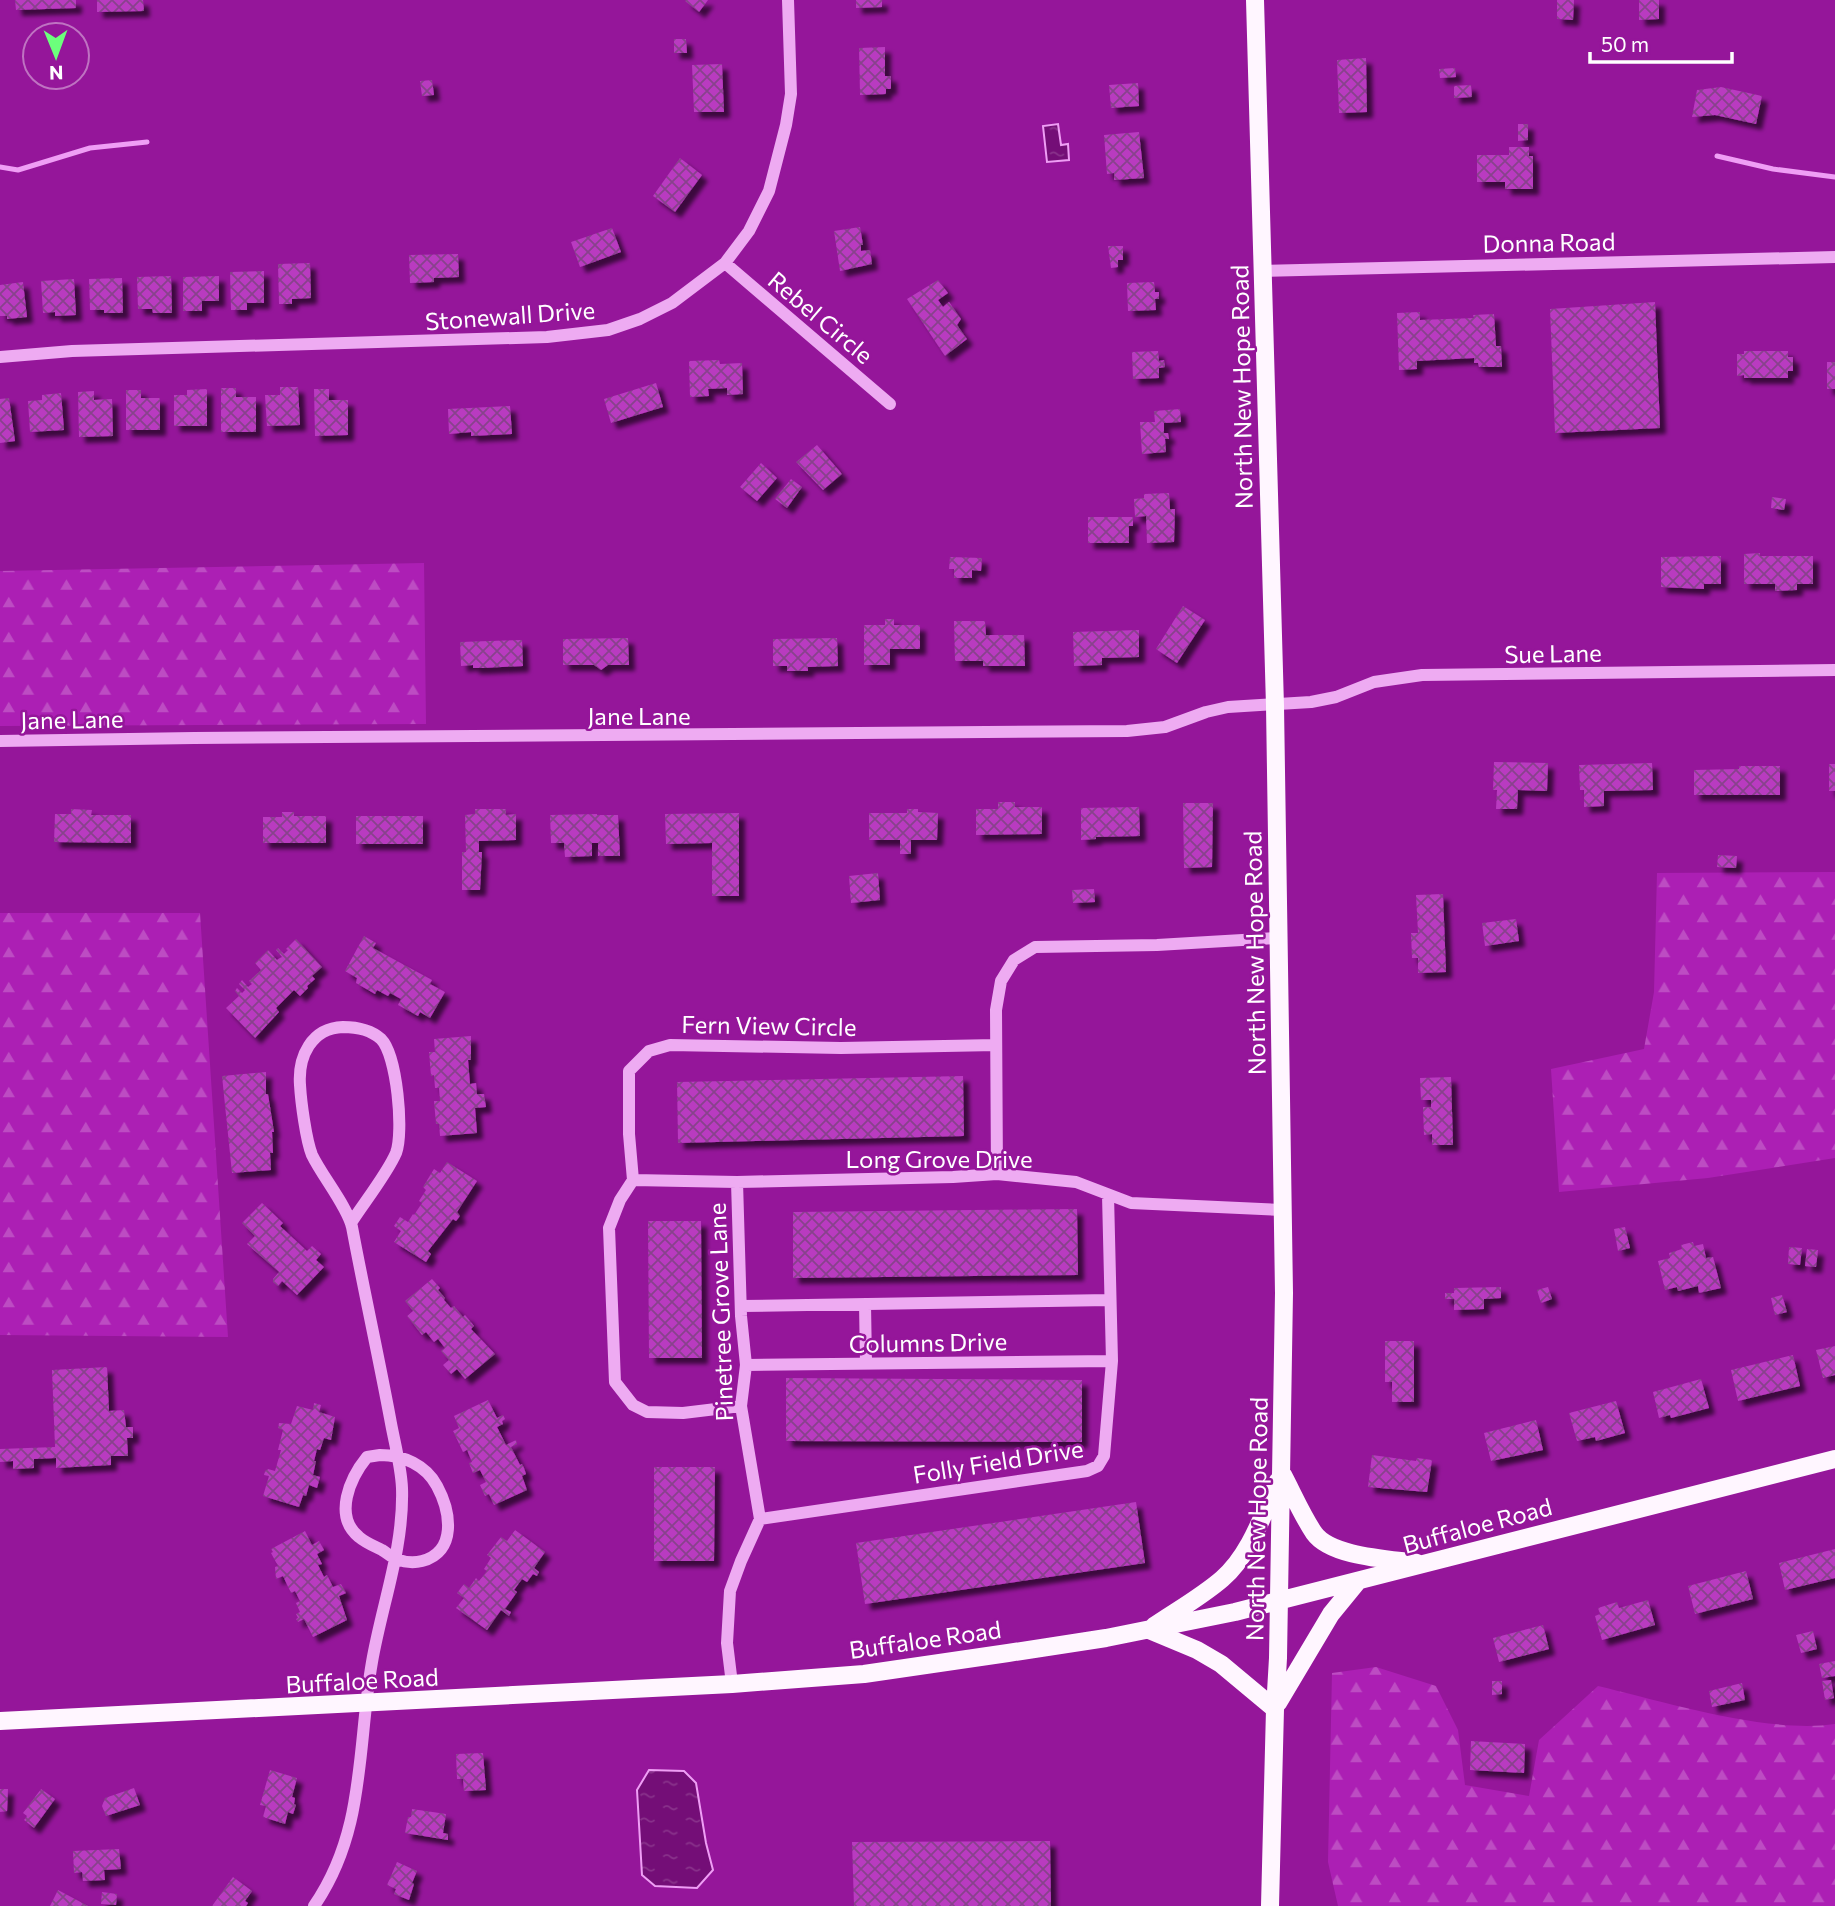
<svg xmlns="http://www.w3.org/2000/svg" width="1835" height="1906" font-family="Commissioner,sans-serif">
<defs>
<pattern id="forest-firs" width="22" height="20" patternUnits="userSpaceOnUse" patternTransform="scale(1.75)"><rect width="22" height="20" fill="#ac1fb4"/><path d="M5 1l3.5 6h-7zM16 11l3.5 6h-7z" fill="#bd4cc3"/></pattern>
<pattern id="water-ripples" width="26" height="14" patternUnits="userSpaceOnUse" patternTransform="scale(1.75)"><rect width="26" height="14" fill="#740e77"/><path d="M2 4q2-2 4 0t4 0M15 11q2-2 4 0t4 0" fill="none" stroke="#89328b"/></pattern>
<pattern id="building-cross-hatch" width="8" height="8" patternUnits="userSpaceOnUse" patternTransform="scale(1.75)"><rect width="8" height="8" fill="#b93bc0"/><path d="M0 0l8 8M0 8l8-8" fill="none" stroke="#88438c"/></pattern>
<filter id="shadow"><feDropShadow dx="6" dy="6" stdDeviation="2" flood-color="#0009"/></filter>
</defs>
<rect width="100%" height="100%" fill="#95169a"/>
<path fill="url(#forest-firs)" d="M424,563L426,724L0,726V571Z
M1835,872V1158L1708,1178L1559,1192L1551,1069L1644,1049L1654,992L1657,873Z
M0,913H200L228,1337L0,1335Z
M1376,1667L1436,1686L1458,1730L1465,1785L1529,1796L1539,1740L1598,1686C1665,1702 1768,1734 1835,1724V1906H1338L1328,1862L1332,1673Z"/>
<path fill="url(#water-ripples)" stroke="#ef9ef5" stroke-width="2" d="M1058,124L1061,145L1068,144L1069,160L1047,162L1043,126Z
M649,1770L684,1771L696,1783L706,1843L713,1870L697,1888L655,1886L642,1875L637,1790Z"/>
<g fill="none" stroke-linecap="round" stroke-linejoin="round">
<path stroke="#ef9ef5" stroke-width="5" d="M1717,156L1773,169L1835,177
M0,167L18,170L90,148L147,142"/>
</g>
<path fill="url(#building-cross-hatch)" filter="url(#shadow)" d="M15,0H76V8L16,10Z
M97,0H143L144,11L97,12Z
M686,0H708L699,12L685,1Z
M856,0H882V7L856,8Z
M1557,0H1574L1573,20L1557,19Z
M1639,0H1659V19L1639,20Z
M674,39H686L687,53H674Z
M885,47V76H891V89H886V94L860,95L859,48Z
M1366,58L1367,112L1339,113L1337,60Z
M722,64L724,112H694L692,65Z
M1455,68L1456,77L1440,78L1439,69Z
M432,80L434,95L422,96L420,81Z
M1138,83L1139,106L1111,108L1109,85Z
M1471,85L1472,97L1454,98V86Z
M1721,87L1762,96L1756,124L1715,115L1692,117L1697,90Z
M1518,124H1528V140L1518,141Z
M1139,132L1144,178L1114,180V173L1107,174L1104,135Z
M1509,147H1529V156H1533V189H1505V182H1477V155H1509Z
M680,158L702,175L675,212L653,196Z
M860,227L863,245H861V251L870,250L872,264L840,271L834,231Z
M612,228L621,252L580,267L571,242Z
M1108,246H1123V260H1118V267L1111,268Z
M458,254L459,277L434,278V282L410,283L409,255Z
M310,263L311,298L292,299V304H279L278,264Z
M264,271V303H247V310H231L230,272Z
M171,276L172,313H153L152,309H138L137,277Z
M219,276V301H202V311H183V277Z
M122,278L123,313H104V310H90L89,279Z
M74,279L76,315L55,316V312L43,313L41,281Z
M938,280L948,293L938,300L943,307L949,302L961,319L957,325L967,339L945,356L907,299Z
M23,282L27,317L7,319V316H0V285Z
M1154,282L1155,292H1159V299H1155L1156,310L1128,311L1127,283Z
M1655,302L1660,428L1555,433L1550,309Z
M1420,312V320L1474,318L1473,315L1494,314L1496,346H1501L1502,367H1479L1478,363H1474V358L1417,361V369L1399,370L1397,313Z
M1158,351L1159,361L1164,360L1165,367L1159,368V378L1133,379L1132,352Z
M1744,351H1788V357H1793V371H1788V378H1744V375L1737,376V354H1744Z
M719,360L720,364L742,363L743,394L727,395V388L708,389L709,396L690,397L689,361Z
M1827,362H1835V389H1827Z
M656,383L663,407L611,423L604,399Z
M280,387H298L300,425L267,426L265,395H280Z
M221,388H236V397H256V432H221Z
M207,389V426H174V395H187V390Z
M314,389H329V400H348V435L315,436Z
M126,390H141V398H160V430H126Z
M94,391V400L112,399L113,436L79,437L78,392Z
M61,393L64,430L30,432L28,401L42,400V395Z
M9,398L15,441L0,443V399Z
M510,406L512,434L471,436V432L449,434L448,409Z
M1180,409L1181,422L1164,423V433H1168L1169,439H1165L1166,452L1142,454L1140,422H1155L1154,411Z
M817,445L842,474L823,490L796,462Z
M761,463L777,478L757,501L740,487Z
M791,479L802,487L787,508L775,499Z
M1169,493L1170,509H1175L1174,542L1147,543L1146,516L1135,517L1134,499L1144,498V494Z
M1772,497L1786,499L1784,510L1771,508Z
M1088,517H1133V526H1129V543H1088Z
M1760,553V556H1813V584H1797V590L1775,591V584H1744V554Z
M1721,556V584H1704V589L1661,587V557Z
M950,557L982,558L981,571L972,570V578H954V569H949Z
M1183,606L1205,620L1177,663L1156,649Z
M885,619H894V625H920V649H890V665H864V625H885Z
M954,621H985L986,635H1024L1025,666H983V661H955Z
M1139,630V657L1102,658V665L1074,666L1073,632Z
M628,638L629,665H608L601,670L594,665H563V639Z
M837,638L838,666L808,667V671H787V666H773V639Z
M522,640L523,666L483,668H473V665L461,666L460,642Z
M1494,762L1548,763L1547,791L1518,790L1517,809H1496L1497,790H1493Z
M1652,763L1653,790L1604,791V806L1584,807V790H1580L1579,765Z
M1829,764H1835V791H1829Z
M1739,766H1780V795H1694V770L1739,769Z
M998,802H1015V807H1042V834L976,835V809H998Z
M1183,803H1213L1212,867L1184,868Z
M1139,807L1140,836L1096,837V839L1081,840V808Z
M71,809L92,810L91,815H131V843L54,842L55,814H71Z
M475,809H506V815L516,814V840L479,841V852H482L480,890H462V852H466L465,815L475,814Z
M907,809H918V812L938,813L937,840H911V854H900V840H869V813H907Z
M282,812H294V816H326V843H263V817H282Z
M739,813V896H712V843L666,844L665,814Z
M597,814V815H618L620,856H598V843H592V856L565,857L564,843H551L550,815Z
M356,816H423V844H356Z
M1718,855L1737,856L1736,868L1717,867Z
M878,873L880,900L851,903L849,876Z
M1094,889L1095,902L1073,903L1072,890Z
M1443,894L1446,972L1418,973V958H1412L1411,933H1418L1416,895Z
M1516,919L1519,941L1485,946L1482,923Z
M364,936L376,943L373,948L432,980L430,984L445,992L430,1018L420,1012L418,1016L398,1005L401,999L390,993L388,996L377,990L375,994L356,983L357,978L345,971Z
M296,939L322,967L312,976L315,979L307,986L308,988L300,996L294,990L276,1008L279,1012L255,1038L226,1008L239,996L235,991L237,988L242,993L245,990L239,984L242,980L248,987L252,984L249,981L261,970L255,963L268,950L277,960L280,958L282,957L276,950L278,948L284,954L288,950L286,949Z
M471,1036V1060H468L470,1084L476,1083L477,1094H484L486,1107L475,1108L477,1133L440,1136L439,1124H436L434,1101H440L439,1088H435L434,1075L431,1076L429,1052H435L434,1039Z
M266,1072V1094H268L274,1132H272L273,1153H270L271,1170L232,1173L222,1076Z
M963,1076L964,1136L678,1143L677,1082Z
M1451,1077L1453,1145H1432V1134L1424,1135L1423,1107H1431V1100H1421L1420,1078Z
M447,1162L477,1181L457,1212L460,1216L456,1221L453,1219L428,1251L431,1254L426,1262L394,1242L401,1231L394,1226L400,1217L408,1222L413,1214L414,1215L422,1203L419,1201L426,1190L423,1187L434,1169L440,1173Z
M262,1203L283,1223L280,1226L307,1251L312,1246L321,1254L316,1260L324,1267L297,1295L282,1281L278,1286L273,1282V1279L279,1272L247,1244L255,1236L242,1223Z
M1077,1209L1078,1275L793,1278V1212Z
M648,1221H701L702,1358H649Z
M1625,1227L1630,1248L1618,1251L1614,1229Z
M1693,1242L1694,1246L1703,1244L1706,1258L1713,1257L1721,1288L1699,1293L1698,1286L1678,1291L1677,1287L1665,1290L1658,1261L1670,1258L1669,1253L1682,1249L1681,1245Z
M1789,1247L1802,1248L1800,1265L1788,1264Z
M1807,1249L1818,1250L1816,1267L1805,1266Z
M432,1279L440,1288L438,1290L445,1298L444,1300L451,1308L454,1306L463,1317L465,1315L474,1326L471,1329L495,1354L465,1379L457,1369L451,1374L443,1365L449,1360L441,1351L445,1348L438,1339L434,1342L426,1332L422,1335L407,1316L413,1311L405,1301Z
M1501,1287V1298L1484,1299V1309L1454,1310V1299H1445V1293H1454V1288Z
M1548,1287L1552,1299L1541,1303L1537,1290Z
M1782,1295L1787,1312L1775,1315L1771,1298Z
M1385,1341H1414V1402H1392V1382H1385Z
M1835,1346V1375L1823,1378L1816,1350Z
M1793,1355L1800,1386L1738,1401L1731,1370Z
M107,1367L109,1411L124,1410L126,1427H133V1438H127L128,1456H111V1465L56,1468V1458L34,1459V1468L13,1469V1461L0,1462V1449L55,1447L52,1370Z
M786,1378L1082,1380V1442L786,1441Z
M1701,1379L1709,1408L1671,1418L1670,1415L1659,1418L1653,1392Z
M488,1400L497,1418L503,1415L505,1419L502,1421L503,1424L497,1427L506,1445L516,1440L517,1444L511,1447L520,1465L522,1464L524,1468L526,1474L522,1476L527,1490L494,1505L489,1494L485,1496L480,1485L486,1482L480,1470L473,1473L469,1463L472,1462L467,1450L463,1452L453,1431L459,1428L454,1416Z
M1616,1401L1625,1433L1596,1441L1595,1437L1577,1441L1569,1413Z
M314,1403L321,1405L319,1412L335,1417L331,1440L324,1438L320,1450L317,1449L314,1461H316L313,1475L320,1477L317,1488L309,1485L306,1496L303,1495L299,1507L263,1496L269,1476L264,1475L265,1471L268,1469L275,1471L281,1450H278L283,1430L278,1428L279,1423L291,1424L297,1406L313,1410Z
M1536,1420L1543,1450L1491,1461L1484,1433Z
M1372,1455L1416,1461L1417,1458L1432,1460L1427,1492L1368,1487Z
M654,1467H715L714,1561H654Z
M1136,1502L1145,1563L865,1604L856,1543Z
M515,1530L545,1552L534,1568L539,1572L537,1576L533,1574L527,1582L522,1579L514,1590L517,1592L505,1609L511,1612L509,1616L501,1610L487,1630L456,1608L464,1598L457,1593L464,1584L469,1588L476,1578L479,1581L487,1571L484,1569L491,1558L487,1555L501,1537L507,1541Z
M305,1531L312,1545L319,1541L324,1550L317,1554L322,1564L318,1565L324,1577L327,1575L333,1587L341,1584L346,1593L339,1596L347,1620L313,1637L304,1619L298,1622L296,1619L298,1618L296,1614L300,1612L296,1603L300,1601L295,1591L291,1593L283,1576L276,1579L275,1567L278,1566L271,1553L273,1552L271,1549Z
M1835,1549V1578L1785,1590L1779,1563Z
M1746,1571L1753,1599L1695,1614L1688,1586Z
M1648,1600L1655,1625L1602,1640L1595,1616L1600,1614L1598,1608L1617,1602L1619,1608Z
M1543,1625L1549,1649L1499,1662L1493,1638Z
M1813,1631L1817,1649L1801,1653L1796,1635Z
M1835,1661V1676L1822,1678L1819,1664Z
M1831,1680L1834,1698L1825,1700L1822,1681Z
M1492,1681H1502V1694L1492,1695Z
M1742,1683L1745,1700L1712,1707L1709,1691Z
M1471,1741L1525,1744L1524,1773L1470,1770Z
M483,1753L486,1790L464,1791L463,1779H457L456,1754Z
M270,1770L297,1778L292,1797L295,1798L294,1804L296,1805L293,1814L288,1812L285,1824L263,1817L266,1806L260,1805Z
M134,1788L140,1805L106,1816L102,1806L105,1798Z
M0,1789H8L7,1811L0,1812Z
M41,1789L55,1799L34,1828L24,1820L27,1816L23,1813Z
M412,1809L446,1814L443,1833L448,1834V1840L405,1833L408,1817H411Z
M1050,1841L1051,1906H854L852,1842Z
M119,1849L121,1869L104,1870L105,1880L83,1881L82,1872L74,1873L73,1851Z
M397,1862L417,1871L412,1883L414,1884L409,1900L394,1894L396,1889L387,1885Z
M233,1877L252,1891L245,1901L248,1903L246,1906H212Z
M58,1890L88,1906H50Z
M102,1892L117,1894L116,1905L101,1904Z"/>
<g fill="none" stroke-linecap="round" stroke-linejoin="round">
<path stroke="#eeabf2" stroke-width="12" d="M725,263L890,404
M1264,271L1835,257
M0,357L72,351L547,337L608,330L640,319L672,303L725,263L749,231L769,191L786,125L791,94L788,0
M0,741L194,738L1127,731L1165,727L1206,712L1228,707L1311,702L1336,697L1374,682L1422,675L1835,670
M997,1174L996,1010L1001,981L1014,960L1035,947L1157,945L1278,938
M633,1180L737,1182L953,1177L997,1174L1076,1182L1131,1203L1283,1210
M865,1304L866,1363
M741,1306L1110,1300
M746,1365L1112,1361
M741,1406L683,1413L647,1412L633,1405L615,1382L609,1228L620,1200L633,1180L629,1134V1071L649,1051L670,1045L841,1048L996,1045
M380,1455C403,1455 426,1465 437,1486C451,1512 457,1552 422,1561C414,1563 404,1562 396,1559C391,1557 387,1553 382,1550C374,1546 366,1543 359,1537C333,1516 350,1478 367,1457Z
M760,1519L1087,1471L1098,1466L1104,1456L1112,1361L1108,1195
M732,1684L727,1643L730,1591L741,1561L760,1519L741,1406L746,1365L741,1316L737,1182
M314,1906C366,1831 357,1747 372,1662C382,1604 404,1548 402,1488C401,1465 394,1441 390,1418C378,1354 364,1291 352,1227C347,1206 322,1176 312,1155C306,1140 301,1102 300,1085C298,1057 311,1028 343,1027C356,1027 371,1030 381,1039C397,1055 404,1132 396,1153C387,1174 363,1204 351,1223"/>
<path stroke="#fff6ff" stroke-width="18" d="M1255,0L1275,706L1284,1293L1278,1658L1275,1709L1270,1906
M1283,1475C1293,1494 1302,1515 1314,1533C1331,1557 1389,1559 1417,1563
M1154,1626C1176,1611 1201,1597 1222,1579C1250,1555 1263,1514 1278,1481
M1149,1630L1197,1650L1221,1664L1275,1709
M1278,1703L1331,1614L1358,1581
M0,1721L732,1684L864,1674L1008,1653L1106,1638L1235,1612L1835,1459"/>
</g>
<g text-anchor="middle" dominant-baseline="central" stroke-width="5" stroke-linejoin="round" paint-order="stroke">
<g font-size="24" fill="#fff" stroke="#95169a">
<text transform="translate(1549 242) rotate(-1)">Donna Road</text>
<text transform="translate(510 315) rotate(-4)">Stonewall Drive</text>
<text transform="translate(821 317) rotate(40)">Rebel Circle</text>
<text transform="translate(1241 387) rotate(-91)">North New Hope Road</text>
<text transform="translate(1553 653) rotate(-1)">Sue Lane</text>
<text x="639" y="715">Jane Lane</text>
<text transform="translate(72 719) rotate(-1)">Jane Lane</text>
<text transform="translate(1254 953) rotate(-91)">North New Hope Road</text>
<text transform="translate(769 1025) rotate(1)">Fern View Circle</text>
<text x="939" y="1158">Long Grove Drive</text>
<text transform="translate(720 1312) rotate(-92)">Pinetree Grove Lane</text>
<text transform="translate(928 1342) rotate(-1)">Columns Drive</text>
<text transform="translate(998 1461) rotate(-9)">Folly Field Drive</text>
<text transform="translate(1256 1519) rotate(-89)">North New Hope Road</text>
<text transform="translate(1477 1525) rotate(-15)">Buffaloe Road</text>
<text transform="translate(925 1639) rotate(-8)">Buffaloe Road</text>
<text transform="translate(362 1680) rotate(-3)">Buffaloe Road</text>
</g>
</g>
<g transform="translate(56 56) rotate(179)"><circle r="33" fill="#95169a" stroke="#bf73c2" stroke-width="2"/>
<path d="M0-5L12 26L0 18L-12 26Z" fill="#6cff7c"/>
<text y="-10" font-size="19" font-weight="bold" text-anchor="middle" fill="#ffffff">N</text>
</g>
<path d="M1590 52v10h142v-10" fill="none" stroke="#ffffff" stroke-width="3.5"/>
<text x="1601" y="52" font-size="21" fill="#ffffff" stroke="#95169a" stroke-width="5" paint-order="stroke">50 m</text>
</svg>
